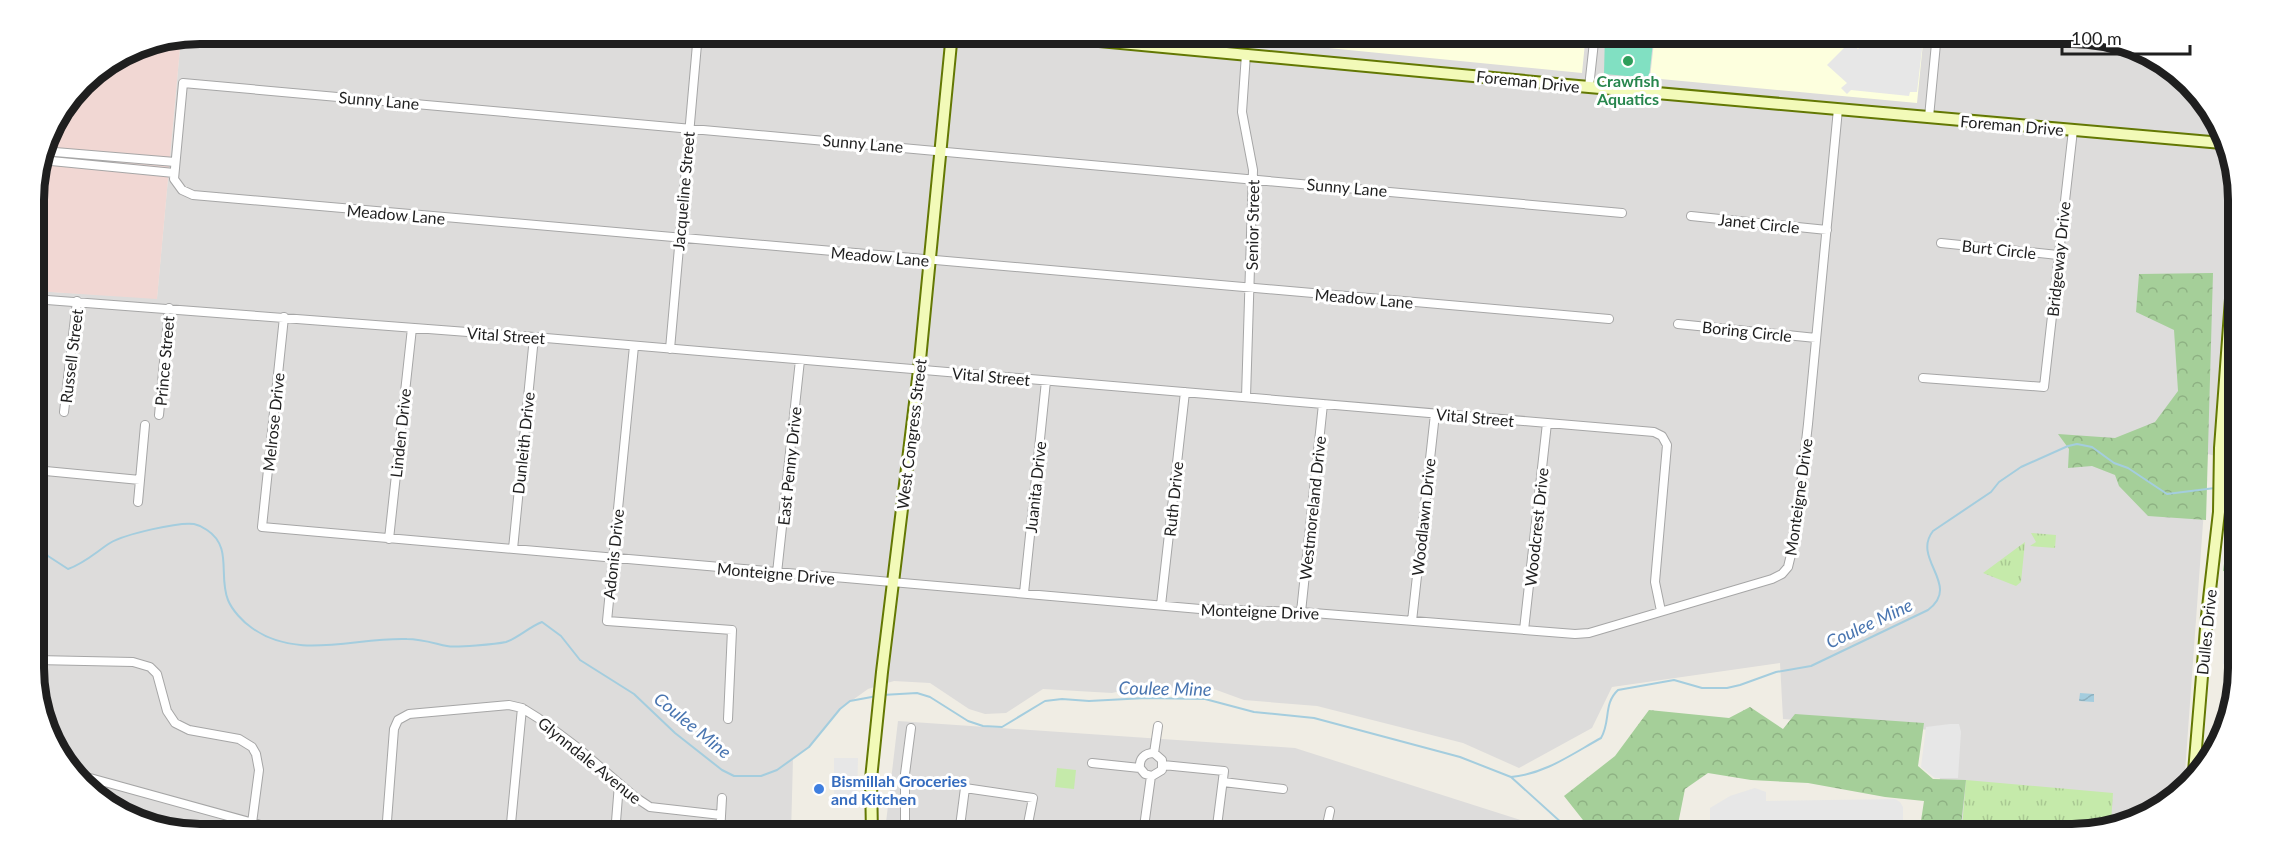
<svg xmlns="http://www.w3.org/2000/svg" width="2272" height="867" font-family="Lato,sans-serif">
<defs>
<pattern id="grass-tufts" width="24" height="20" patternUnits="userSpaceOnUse" patternTransform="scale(1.5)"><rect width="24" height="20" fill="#c5eaaa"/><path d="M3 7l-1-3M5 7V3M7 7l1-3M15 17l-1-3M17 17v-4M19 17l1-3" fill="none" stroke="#a9c892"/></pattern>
<pattern id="forest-crowns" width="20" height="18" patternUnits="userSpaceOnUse" patternTransform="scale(1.5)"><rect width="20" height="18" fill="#a5cf99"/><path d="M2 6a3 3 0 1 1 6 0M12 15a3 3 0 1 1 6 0" fill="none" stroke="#8eb183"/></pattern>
<pattern id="water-waves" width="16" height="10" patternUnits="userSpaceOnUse" patternTransform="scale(1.5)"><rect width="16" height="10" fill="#a4cdde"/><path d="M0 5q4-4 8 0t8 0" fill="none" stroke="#8db0be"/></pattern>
</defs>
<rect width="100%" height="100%" fill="#f0ede4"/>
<path fill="#dddcdb" d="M200,33H283L402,45L403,33H2072L2126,42L2198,90L2238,177V462L2208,454L2184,786L2174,799L2083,834H1935L1944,731L1783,719L1780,663L1612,687L1592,728L1519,768L1463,743L1317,706L1244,700L1211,688H1133L1112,693L1043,689L1006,713L985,714L969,709L930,683L894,681L868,689L840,709L809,747L793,759L791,834H200L146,825L75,778L36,700L34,291L157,298L181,37Z
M898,721L1295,748L1530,823L1528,834H906L885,831Z"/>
<path fill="#f1d7d3" d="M283,33H403L402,45Z
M181,37L157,299L34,291L33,188L50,126L89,75L136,46Z"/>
<path fill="#fdffde" d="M1176,33H1586L1582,73Z
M1655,33H1924L1917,103L1650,78Z"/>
<path fill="url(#grass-tufts)" d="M2031,533L2056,535L2055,548L2030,546L2036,542Z
M2025,542L2021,582L2016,586L1983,573Z
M1966,780L2113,793L2111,823L2083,834H2036L1962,827Z"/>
<path fill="url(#forest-crowns)" d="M2213,273L2206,520L2148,516L2119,486L2115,475L2092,466L2068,468L2069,449L2058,434L2115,438L2155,422L2178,391L2174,330L2136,312L2139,274Z
M2237,466L2238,467L2239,573L2223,571Z
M1750,707L1783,729L1795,714L1924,723L1918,766L1933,779L1966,780L1960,834H1919L1924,801L1885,797L1808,783L1751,780L1708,773L1685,789L1678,824L1684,834H1594L1564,796L1615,756L1649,710L1729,718Z"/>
<path fill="#c5eaaa" d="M1057,768L1076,770L1074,789L1055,787Z"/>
<path fill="#81e0c2" d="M1605,33H1654L1649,78L1604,74Z"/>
<path fill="#e7e7e7" d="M1873,33H1924L1917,92H1910L1909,96L1851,90L1847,94L1841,88L1847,83L1827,65L1850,42L1858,49Z
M2236,591L2239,592V665L2223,664L2228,601H2235Z
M1950,724H1959L1961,732L1958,778H1935L1921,767L1926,727Z
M834,758H858L857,800H834Z
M1755,788L1766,792V801L1895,799L1900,802L1903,807V831L1902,834H1710V808L1730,796Z"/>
<path fill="url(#water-waves)" d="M2080,693L2094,694V702L2079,701Z"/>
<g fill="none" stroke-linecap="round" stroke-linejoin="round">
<path stroke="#a4cdde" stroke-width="2" d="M2223,486L2238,485
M35,541L48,556L68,569C85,563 96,552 110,543C125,534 178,522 194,524C199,525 203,527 207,530C233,547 218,576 228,600C232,610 243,622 252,628C298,661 355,637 407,639C421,639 433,643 447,646C455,648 497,644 506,642C518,638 529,627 542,622L561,636L580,660L634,694L675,733L722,770L734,776H761L777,770L809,747L840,709L850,701L877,696
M882,695L917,693L930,697L968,721L983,726L1002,727L1045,701L1062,699L1089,701L1146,698L1205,699L1254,712L1314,718L1460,757L1511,777L1574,834
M1511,777C1545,774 1572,754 1601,738C1611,721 1603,704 1618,690L1674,680L1702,688H1727L1740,685L1776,672L1811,666L1928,610C1962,585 1911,559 1933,531L1991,492L1999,482L2021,467L2068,446L2077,444L2092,447L2114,463L2128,468L2167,494L2215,488"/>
<defs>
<path id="street" d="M1246,54L1242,112L1253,170L1246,397
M1589,87L1595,33
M1929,117L1937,33
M43,151L175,162
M41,160L174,173
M1691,216L1827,230
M1941,243L2058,255
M34,299L534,337L1654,432L1662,436L1667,445L1655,582L1661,611
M284,317L262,527L1200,609L1301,612L1575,634L1589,633L1772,579L1782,574L1788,567L1795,538L1808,424L1838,109
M1609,319L193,195L182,190L174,179L183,83L1622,213
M1678,324L1816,338
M634,346L607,621L732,630L728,719
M670,349L698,33
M1923,378L2044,387L2073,130
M64,412L77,301
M159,415L169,308
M35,470L140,480
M138,502L145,425
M389,539L412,328
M513,549L534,337
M777,573L800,360
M1024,593L1046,381
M1161,605L1185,392
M1301,612L1323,404
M1412,621L1435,414
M1524,630L1547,423
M36,660L133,662L150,667L157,674L167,711L175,723L189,730L239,739L252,747L256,754L259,770L252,823
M1154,753L1158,726
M1092,763L1140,768L1145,774L1152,776L1162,770V760L1154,753C1144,753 1139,759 1140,768
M1163,765L1224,771L1216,834
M72,773L293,834
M1223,782L1283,789
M386,834L394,729L398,720L409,714L509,705L522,708L538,718L578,748L635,797L650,807L721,815
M510,834L522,708
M615,834L619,784
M720,834L722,798
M905,834V774L911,728
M959,834L965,788L1033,798L1026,834
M1143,834L1151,776
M1325,834L1330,811"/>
<path id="secondary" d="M1013,33L1589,87L2222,143
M2194,772L2207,616L2219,512L2220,448L2238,204
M872,834L871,779L882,672L919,370L952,33"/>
</defs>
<use href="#street" stroke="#a6a6a6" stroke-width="10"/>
<use href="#secondary" stroke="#637803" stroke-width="14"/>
<use href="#street" stroke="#fff" stroke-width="8"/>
<use href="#secondary" stroke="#f2fab8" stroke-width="10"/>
</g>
<circle fill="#2e9e5b" stroke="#fff" stroke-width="2" cx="1628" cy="61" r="6"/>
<circle fill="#3f7fe0" stroke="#fff" stroke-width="2" cx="819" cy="789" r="6"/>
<g text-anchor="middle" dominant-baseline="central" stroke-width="6" stroke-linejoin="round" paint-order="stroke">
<g font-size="16" font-weight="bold" fill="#27864d" stroke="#fff">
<text x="1628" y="80">Crawfish<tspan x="1628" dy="18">Aquatics</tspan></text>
</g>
<g font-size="16" fill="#1f1f1f" stroke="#fff">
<text transform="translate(1528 81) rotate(6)">Foreman Drive</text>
<text transform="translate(379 100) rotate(5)">Sunny Lane</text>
<text transform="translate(2012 125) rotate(5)">Foreman Drive</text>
<text transform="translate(863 143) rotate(5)">Sunny Lane</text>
<text transform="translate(1347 187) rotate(5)">Sunny Lane</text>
<text transform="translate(683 191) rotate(-85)">Jacqueline Street</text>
<text transform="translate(396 214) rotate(5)">Meadow Lane</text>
<text transform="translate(1759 223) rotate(6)">Janet Circle</text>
<text transform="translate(1252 225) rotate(-89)">Senior Street</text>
<text transform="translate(1999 249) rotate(6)">Burt Circle</text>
<text transform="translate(880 256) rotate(5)">Meadow Lane</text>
<text transform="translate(2058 259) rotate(-84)">Bridgeway Drive</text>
<text transform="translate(1364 298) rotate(5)">Meadow Lane</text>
<text transform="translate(1747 331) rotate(6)">Boring Circle</text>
<text transform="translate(506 335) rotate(4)">Vital Street</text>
<text transform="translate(71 356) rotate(-83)">Russell Street</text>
<text transform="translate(164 361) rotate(-85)">Prince Street</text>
<text transform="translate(991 376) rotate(5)">Vital Street</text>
<text transform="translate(1475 417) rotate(5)">Vital Street</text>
<text transform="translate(273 422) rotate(-84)">Melrose Drive</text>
<text transform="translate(400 433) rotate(-84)">Linden Drive</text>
<text transform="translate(911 434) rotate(-83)">West Congress Street</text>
<text transform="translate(523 443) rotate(-84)">Dunleith Drive</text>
<text transform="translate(789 466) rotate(-84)">East Penny Drive</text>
<text transform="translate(1035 487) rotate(-84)">Juanita Drive</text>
<text transform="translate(1798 497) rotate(-82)">Monteigne Drive</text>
<text transform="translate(1173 499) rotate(-84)">Ruth Drive</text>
<text transform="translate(1312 508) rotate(-84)">Westmoreland Drive</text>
<text transform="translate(1423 517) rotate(-84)">Woodlawn Drive</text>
<text transform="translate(1536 527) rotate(-84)">Woodcrest Drive</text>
<text transform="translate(613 554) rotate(-84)">Adonis Drive</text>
<text transform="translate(776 573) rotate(5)">Monteigne Drive</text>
<text transform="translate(1260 611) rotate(2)">Monteigne Drive</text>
<text transform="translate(2206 632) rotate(-84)">Dulles Drive</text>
<text transform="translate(590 760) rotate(39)">Glynndale Avenue</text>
</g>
<g font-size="16" font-weight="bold" fill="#366cbe" stroke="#fff" text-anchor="start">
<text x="831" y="780">Bismillah Groceries<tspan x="831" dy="18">and Kitchen</tspan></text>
</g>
<g font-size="18" font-style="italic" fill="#4975b0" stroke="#fff">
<text transform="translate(1869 623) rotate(-25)">Coulee Mine</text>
<text transform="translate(1165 688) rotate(1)">Coulee Mine</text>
<text transform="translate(693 725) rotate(39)">Coulee Mine</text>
</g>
</g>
<path d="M0 0H2272V867H0ZM200 44H2072A156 156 0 0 1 2228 200V668A156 156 0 0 1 2072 824H200A156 156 0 0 1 44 668V200A156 156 0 0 1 200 44Z" fill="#fff" fill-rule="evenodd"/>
<path fill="none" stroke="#1f1f1f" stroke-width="8" d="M200 44H2072A156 156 0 0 1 2228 200V668A156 156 0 0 1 2072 824H200A156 156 0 0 1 44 668V200A156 156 0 0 1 200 44Z"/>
<path d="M2062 45v9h128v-9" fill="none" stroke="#1f1f1f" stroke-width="3"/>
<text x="2071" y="45" font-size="18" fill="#1f1f1f" stroke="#ffffff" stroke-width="4.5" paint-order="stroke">100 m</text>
</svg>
